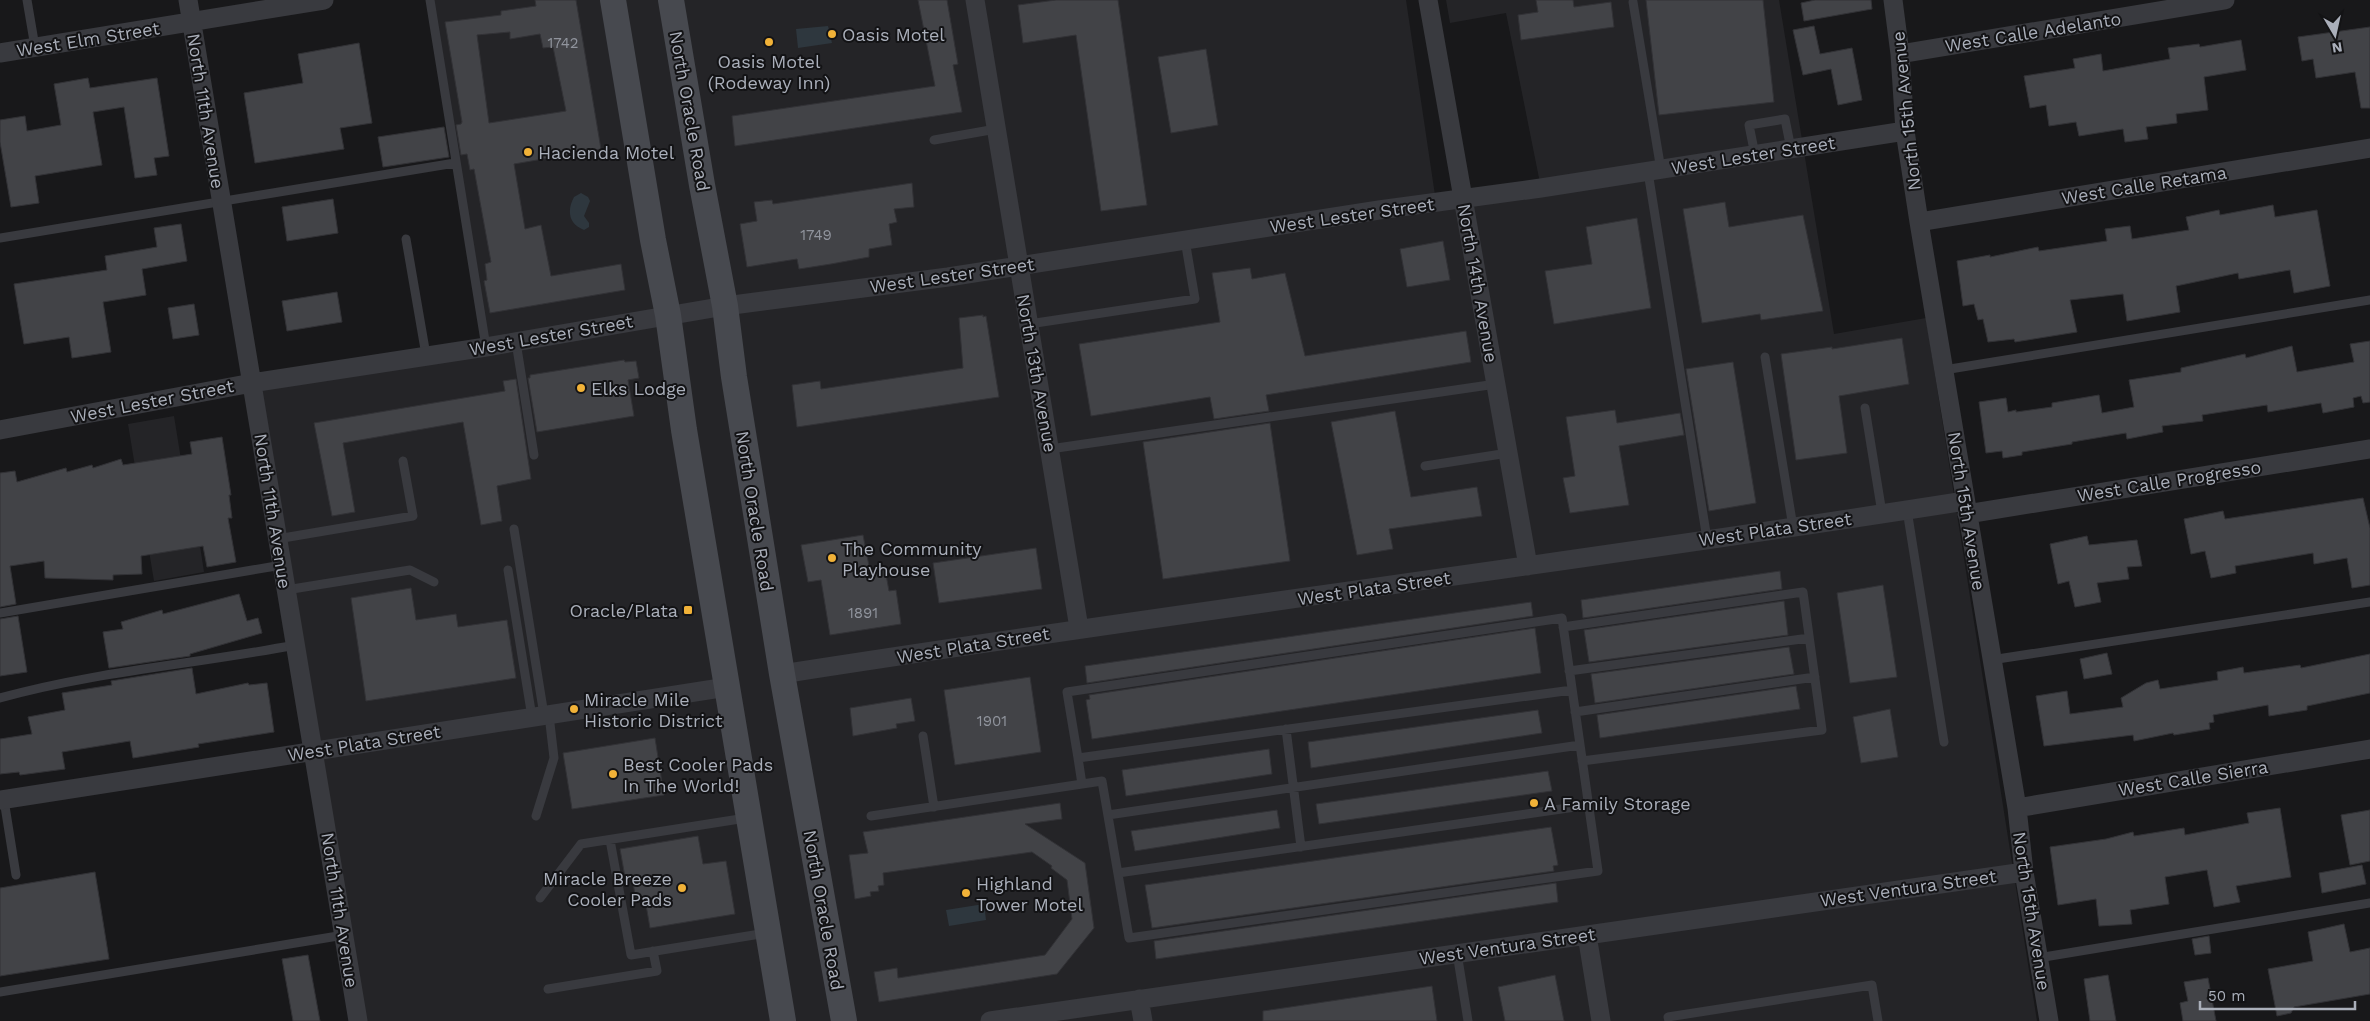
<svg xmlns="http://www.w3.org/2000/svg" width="2370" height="1021" font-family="'Work Sans',sans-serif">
<rect width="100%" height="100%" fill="#18181a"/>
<path fill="#242427" d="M430,0H1406L1436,202L1541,188L1506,13L1450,23L1446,0H1779L1834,334L1926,318L2037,1021H358L252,383L486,347Z
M174,416L195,546H200L204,572L154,581L128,424Z"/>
<path fill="#2e373e" d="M828,26L832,43L798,48L796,29Z
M581,193L588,197L590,201L584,216L589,223V227L584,230C568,224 567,210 574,197Z
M984,904L986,920L949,926L946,910Z"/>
<path fill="#424347" stroke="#323236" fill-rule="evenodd" d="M535,0H576L601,149L514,164L525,229L541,225L551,276L621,264L625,290L490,313L484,281L487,280L485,264L491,262L474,169L470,170L467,154L461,155L456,125L461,124L462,122L445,22L501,15V11L536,6ZM510,32V39L540,34L543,48L553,47L566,111L489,123L477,35Z
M918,0H947L958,64L953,65L962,112L735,146L732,116L935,86Z
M1056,0H1118L1147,205L1101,211L1076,35L1023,43L1018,5Z
M1536,0H1573L1574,7L1611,2L1614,27L1521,40L1518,15L1538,12Z
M1646,0H1763L1774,102L1659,115Z
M1815,0H1871L1872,9L1804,21L1801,3Z
M1814,26L1820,54L1852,48L1862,100L1838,105L1831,69L1803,75L1793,30Z
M2370,27V108H2361L2355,72L2316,78L2313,59L2302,61L2298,37Z
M2241,40L2246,70L2204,77L2208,110L2176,114L2177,123L2146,127L2148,139L2125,142L2123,129L2079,136L2076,122L2049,126L2046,105L2030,108L2024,76L2075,68L2073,59L2101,54L2103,71L2170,59L2168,48L2199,44L2200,47Z
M359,43L372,123L340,128L344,149L255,163L244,93L303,83L298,54Z
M1206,49L1218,125L1171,133L1158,57Z
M88,78L90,88L157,78L169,156L154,158L157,175L135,178L124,107L93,112L102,165L35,176L39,203L11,207L0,142V120L25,116L27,131L61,125L54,84Z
M444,127L449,157L383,167L378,137Z
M912,183L914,207L894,209L897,222L889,224L892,245L869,249V257L831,264L799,269L797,259L747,267L740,224L757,221L754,202L772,200L773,204Z
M333,199L338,233L287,241L282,207Z
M1725,202L1729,227L1803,215L1823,311L1761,320L1760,314L1702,323L1683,209Z
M2273,205L2275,217L2317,210L2330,286L2294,293L2290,270L2239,279L2238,273L2176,286L2180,312L2127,321L2123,294L2070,300L2077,332L2015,342L2014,339L1988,342L1983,319L1978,320L1974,304L1963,306L1957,261L1990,255V257L2038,247L2039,251L2107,241L2105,229L2130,226L2132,239L2189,230L2186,217L2219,210L2220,215Z
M1637,218L1651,308L1554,324L1545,271L1592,264L1586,227Z
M181,224L187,261L142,269L146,295L103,302L111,352L72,358L69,337L24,344L14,284L107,270L105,256L157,247L154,228Z
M1443,241L1450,280L1407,287L1400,249Z
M1250,268L1252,279L1285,273L1305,356L1466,331L1471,362L1266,395L1269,411L1214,419L1210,397L1091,416L1079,344L1220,322L1212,273Z
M337,292L342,322L287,331L282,301Z
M194,304L199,335L173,339L168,308Z
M983,315V317L986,316L999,397L797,427L792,385L820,381L821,389L963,368L959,318Z
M1902,338L1909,384L1839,396L1847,453L1796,460L1781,354L1832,347V349Z
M2370,341V402L2363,403L2361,396L2353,398L2354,407L2323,413L2321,403L2268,412L2267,405L2202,415L2203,421L2162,426L2163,432L2127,439L2126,433L2072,442V444L2022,452V455L2003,458L2002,451L1986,453L1979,402L2006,398L2008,412L2016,410V412L2052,407V403L2099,395L2102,413L2134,407L2129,380L2181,372V368L2245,354L2246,358L2292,346L2297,372L2354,362L2350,344Z
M624,360L625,362L636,361L639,378L628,380L634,416L537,432L528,378H530V375Z
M1733,362L1756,503L1709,511L1686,369Z
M516,379L531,479L497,486L502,521L481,525L463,422L343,443L355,512L332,516L314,423L505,391L503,381Z
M1615,410L1617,423L1680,413L1684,435L1619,446L1629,505L1570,513L1563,478L1575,476L1566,417Z
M1395,411L1411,497L1477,487L1482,516L1389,529L1393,549L1357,555L1331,422Z
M1270,423L1290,561L1163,579L1143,442Z
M222,437L231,495H229L232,518H228L236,562L207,567L203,546L141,556L142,574L113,575V580L45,578L44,561L10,566L16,604L0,607V473L15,471L17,482L66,468L67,472L92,465L93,468L121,459L123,465L192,454L190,442Z
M2363,498L2370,528V585L2352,588L2347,558L2314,564L2313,553L2235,566L2236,573L2211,578L2205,551L2191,554L2184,519L2223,511L2225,519Z
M863,535L870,571L885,569L889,591L896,590L901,624L830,635L821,580L808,582L801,545Z
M2087,536L2089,545L2137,540L2142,566L2127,567L2129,579L2097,583L2101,602L2075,607L2069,581L2058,584L2050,544Z
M1036,548L1042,589L939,603L933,563Z
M1780,571L1782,589L1583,618L1581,600Z
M1883,585L1897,677L1850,683L1837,593Z
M411,588L416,620L456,614L458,627L507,620L516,678L366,701L351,598Z
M239,594L247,621L258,618L262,633L190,654V656L109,668L103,632L123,629L121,622L162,610L163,614Z
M1784,601L1788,635L1589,662L1584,630Z
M1531,602L1533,616L1087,683L1085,666Z
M18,616L27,672L0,676V619Z
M1535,628L1541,673L1092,739L1086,700L1090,699L1089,695Z
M1789,647L1794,674L1595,703L1591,674Z
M2107,653L2112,674L2084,679L2080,659Z
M2370,654V693L2307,706V710L2269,716L2268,705L2213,715L2214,722L2209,723L2210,729L2174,735L2173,733L2134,741L2133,735L2044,746L2036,696L2067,691L2070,714L2123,707L2121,698L2146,683L2158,680L2160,689L2218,680L2217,672L2243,667L2244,673L2300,665L2301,668Z
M192,668L196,694L248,683L249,685L267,683L274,732L198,744L199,747L133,758L130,741L62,752L65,769L20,775L19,772L0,774V739L32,734L28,717L65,710L62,693L112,685L111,681Z
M1030,677L1041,752L955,765L944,690Z
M1796,686L1800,709L1600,738L1597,715Z
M911,698L915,721L896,724L897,728L853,736L850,708Z
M1890,709L1898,757L1861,763L1853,717Z
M1538,710L1542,733L1311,768L1308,742Z
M655,738L664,795L572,809L563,753Z
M1269,749L1272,774L1126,796L1122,770Z
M1548,771L1552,791L1319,824L1316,804Z
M1060,803L1062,819L1025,824L1085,863L1094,928L1057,974L879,1002L874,972L897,968L898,978L1045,955L1072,919L1067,880L1051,868L1052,866L1032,852L883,873L884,885L878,886L879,891L870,892L871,896L855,899L849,855L868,853L863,832Z
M2280,808L2291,877L2236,886L2240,902L2214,907L2207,870L2165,877L2169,904L2130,910L2132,924L2099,926L2096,899L2058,905L2050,847L2106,839L2133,832L2134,836L2184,828L2185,835L2249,823L2247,813Z
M1277,810L1280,828L1135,851L1131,831Z
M2370,810V861L2350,865L2341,815Z
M1551,827L1558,865L1553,866L1554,871L1152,928L1145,885Z
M698,836L703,864L726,861L735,914L650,928L645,899L636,901L632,876L625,877L620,849Z
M2362,865L2366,884L2322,893L2319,873Z
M95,872L109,959L0,976V888Z
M1556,883L1558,902L1156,959L1154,941Z
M2344,924L2350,952L2370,948V994L2294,1007L2291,1013L2277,1016L2268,969L2313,961L2308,932Z
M2209,936L2211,953L2195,955L2192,939Z
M308,955L320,1021H293L282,959Z
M1555,975L1564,1021H1505L1498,987Z
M2108,975L2116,1021H2090L2084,979Z
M2208,978L2216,1021H2183L2180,1003L2188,1001L2184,982Z
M1432,986L1437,1021H1263V1011Z"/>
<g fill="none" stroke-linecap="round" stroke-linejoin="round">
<path stroke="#393a3f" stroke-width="9" d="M27,0L35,47
M430,0L486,347
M1633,2L1661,170
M934,140L996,129
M1755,155L1749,125L1785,119L1791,149
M1648,172L1707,539
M0,238L455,163
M406,239L426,355
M1029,324L1195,299L1185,240
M516,342L534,455
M1765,357L1793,527
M1944,370L2370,300
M1865,408L1882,513
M1050,449L1496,384
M1425,466L1508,453
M1907,510L1944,742
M514,529L544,715
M277,539L413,516L403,461
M508,570L532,717
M286,590L410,570L434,582
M0,613L282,565
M1563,627L1803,592L1822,730L1582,761
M1991,660L2370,602
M1569,671L1809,638
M0,698C97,671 197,664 295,645
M1575,712L1815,677
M1286,729L1301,847
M923,736L934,807
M1078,758L1082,784
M4,800L16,875
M1108,815L1580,745
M536,816L554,758L549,715
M871,816L1102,781L1129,938L1598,871L1562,618L1067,692L1078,758L1572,690
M610,840L631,955L766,933
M1118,873L1589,805
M540,898L581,844L746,818
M1457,953L1468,1021
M2038,958L2370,903
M548,989L657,971L653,951
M0,992L344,935
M1669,1021L1668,1017L1872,985L1878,1021"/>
<path stroke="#393a3f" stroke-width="19" d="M188,0L358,1021
M975,0L1079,628
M1428,0L1528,566
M1893,0L1900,54L1905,131L1919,222L2017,808L2024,872L2049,1021
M0,53L324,0
M1900,54L2225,0
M1919,222L2370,148
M0,430L252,383L486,347L725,306L948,277L1379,210L1541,188L1905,131
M1967,514L2370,449
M782,674C1176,612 1572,563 1965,501
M0,800L727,687
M2017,808L2370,749
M1587,935L1601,1021
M1139,999L1143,1021
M990,1021L2024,872"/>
<path stroke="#47494f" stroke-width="26" d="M613,0L653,240L668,315L684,430L783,1021
M671,0L702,185L725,306L734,377L782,674L844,1021"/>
</g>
<g fill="#f1b238" stroke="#131315" stroke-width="2">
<circle cx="832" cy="34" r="5"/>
<circle cx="769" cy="42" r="5"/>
<circle cx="528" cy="152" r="5"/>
<circle cx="581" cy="388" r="5"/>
<circle cx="832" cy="558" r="5"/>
<rect x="683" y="605" width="10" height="10" rx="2.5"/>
<circle cx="574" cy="709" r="5"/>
<circle cx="613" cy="774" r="5"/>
<circle cx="1534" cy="803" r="5"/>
<circle cx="682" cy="888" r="5"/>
<circle cx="966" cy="893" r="5"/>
</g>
<g text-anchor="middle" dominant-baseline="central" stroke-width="4" stroke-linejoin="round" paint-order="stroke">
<g font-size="15" fill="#90949d">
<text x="563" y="43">1742</text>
<text x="816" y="235">1749</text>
<text x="863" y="613">1891</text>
<text x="992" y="721">1901</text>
</g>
<g font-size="18" fill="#aaafba" stroke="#131315">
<text transform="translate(2033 32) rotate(-9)">West Calle Adelanto</text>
<text transform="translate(88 39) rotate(-9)">West Elm Street</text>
<text transform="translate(206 111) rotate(81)">North 11th Avenue</text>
<text transform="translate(690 111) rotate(80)">North Oracle Road</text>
<text transform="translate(1906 111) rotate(-96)">North 15th Avenue</text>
<text transform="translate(1753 155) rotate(-9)">West Lester Street</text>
<text transform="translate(2144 185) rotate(-9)">West Calle Retama</text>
<text transform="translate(1352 215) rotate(-8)">West Lester Street</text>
<text transform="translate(952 275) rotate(-8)">West Lester Street</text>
<text transform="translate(1478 283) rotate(80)">North 14th Avenue</text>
<text transform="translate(551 335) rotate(-10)">West Lester Street</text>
<text transform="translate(1037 373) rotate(80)">North 13th Avenue</text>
<text transform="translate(152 401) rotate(-11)">West Lester Street</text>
<text transform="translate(2169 481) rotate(-9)">West Calle Progresso</text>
<text transform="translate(273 511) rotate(81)">North 11th Avenue</text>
<text transform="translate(755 511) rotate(81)">North Oracle Road</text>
<text transform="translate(1967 511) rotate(81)">North 15th Avenue</text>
<text transform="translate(1775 529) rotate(-8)">West Plata Street</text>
<text transform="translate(1374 588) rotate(-8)">West Plata Street</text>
<text transform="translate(973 645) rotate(-9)">West Plata Street</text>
<text transform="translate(364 743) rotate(-9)">West Plata Street</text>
<text transform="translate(2193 778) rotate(-9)">West Calle Sierra</text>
<text transform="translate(1908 888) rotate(-8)">West Ventura Street</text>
<text transform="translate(340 910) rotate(81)">North 11th Avenue</text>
<text transform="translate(824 910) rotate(80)">North Oracle Road</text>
<text transform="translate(2032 911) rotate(81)">North 15th Avenue</text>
<text transform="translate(1507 946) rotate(-8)">West Ventura Street</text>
</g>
<g font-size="18" fill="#aaafba" stroke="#131315" text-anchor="start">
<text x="842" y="34">Oasis Motel</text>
<text x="769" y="61" text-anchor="middle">Oasis Motel<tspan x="769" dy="21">(Rodeway Inn)</tspan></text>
<text x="538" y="152">Hacienda Motel</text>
<text x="591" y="388">Elks Lodge</text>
<text x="842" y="548">The Community<tspan x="842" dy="21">Playhouse</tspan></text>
<text x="678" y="610" text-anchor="end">Oracle/Plata</text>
<text x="584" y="699">Miracle Mile<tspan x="584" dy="21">Historic District</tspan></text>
<text x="623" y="764">Best Cooler Pads<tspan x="623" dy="21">In The World!</tspan></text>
<text x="1544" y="803">A Family Storage</text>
<text x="672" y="878" text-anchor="end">Miracle Breeze<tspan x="672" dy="21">Cooler Pads</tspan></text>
<text x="976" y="883">Highland<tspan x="976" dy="21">Tower Motel</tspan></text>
</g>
</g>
<g transform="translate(2335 35) rotate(171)" stroke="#131315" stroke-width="4" paint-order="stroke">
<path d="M0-4L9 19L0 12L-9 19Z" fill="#aaafba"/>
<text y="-8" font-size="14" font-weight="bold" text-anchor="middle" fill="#aaafba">N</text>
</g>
<path d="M2200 1001v8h155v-8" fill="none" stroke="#aaafba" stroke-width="2.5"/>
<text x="2208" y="1001" font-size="15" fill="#aaafba" stroke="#131315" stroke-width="4" paint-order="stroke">50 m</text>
</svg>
